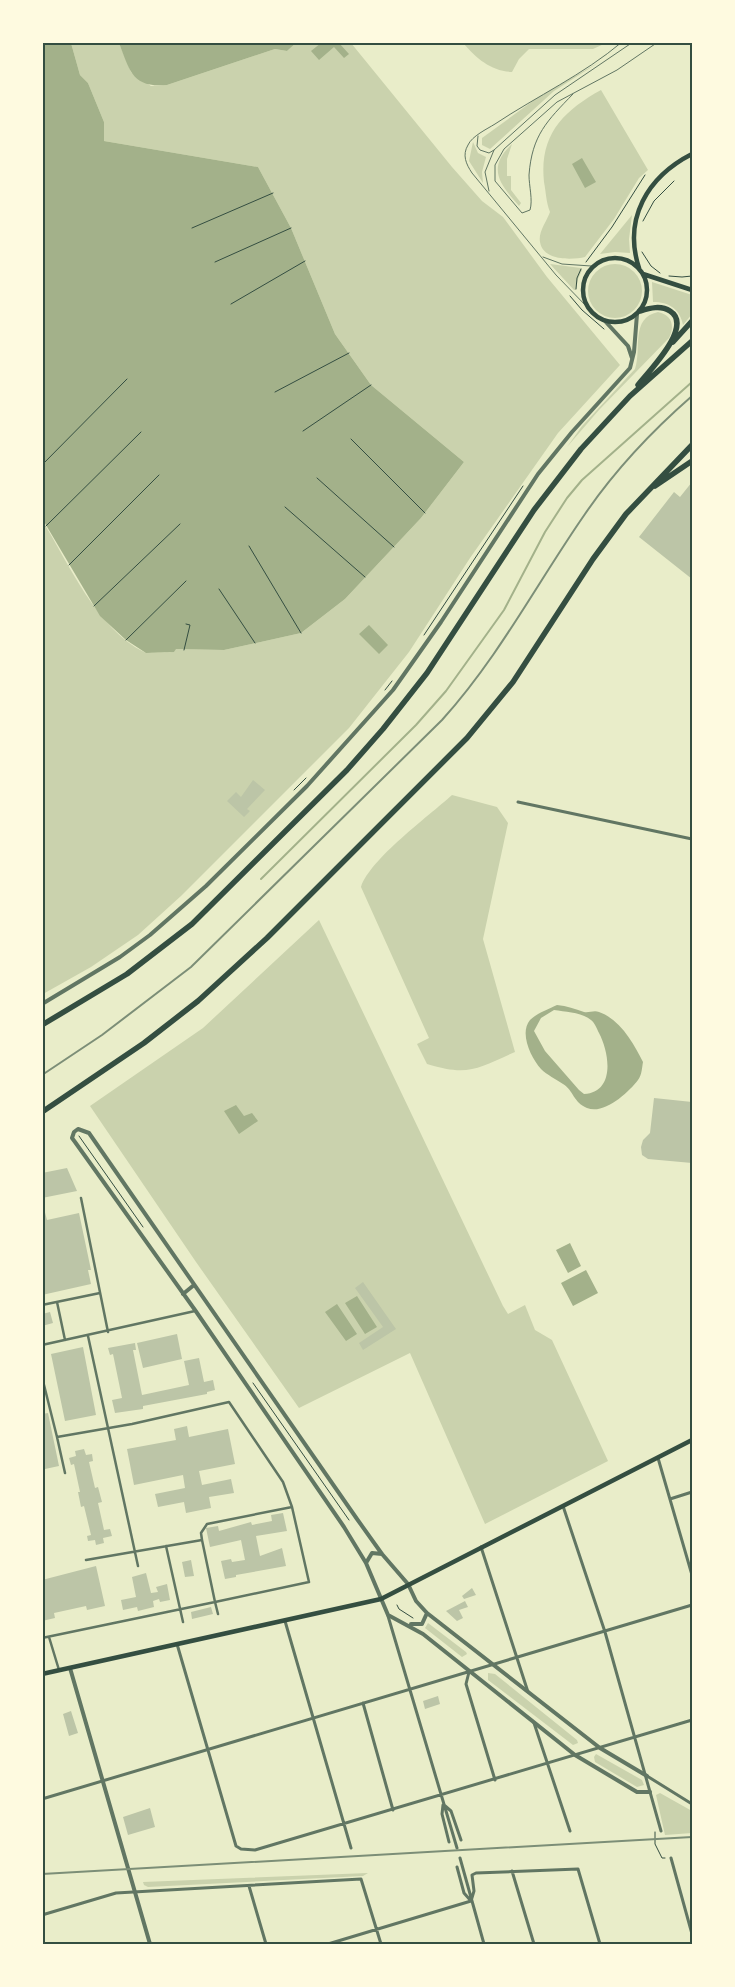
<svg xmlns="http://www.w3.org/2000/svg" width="735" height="1987" font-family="'DM Sans',sans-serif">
<rect width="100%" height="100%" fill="#e9edc9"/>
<path fill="#cad2ad" d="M71,43H119L131,72L151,86L167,85L275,49L287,51L296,43H351L452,167L482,201L503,217L547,277L620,365L558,433L470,558L409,652L349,728L181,896L138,935L91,967L43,994L42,520C69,564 97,629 144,652C147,654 168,652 174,652L175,649L224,650L301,633L345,599L421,518L464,462L371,385L335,334L291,228L258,167L104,141V122L88,83L80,75Z
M463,43H606L593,49H529L519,59L512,72C491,71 477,59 463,43Z
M601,61L554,91L490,149L482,145V138L537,98Z
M601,90L648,170L639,178L614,219L585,257C572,260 543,261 540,242C538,232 547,221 550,212C546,202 546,192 544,182C539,135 563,111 601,90Z
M473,142L478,153L486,157L482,172L483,183L469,161Z
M512,144L507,159V176H511V190L521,203L519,206C500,184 486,168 512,144Z
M632,215L629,239L630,253L615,252L600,254Z
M588 291a27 27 0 1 1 54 0a27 27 0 1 1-54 0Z
M550,264L581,268L582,270L578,279L576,290H574Z
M652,282L692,295V314L683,325C680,309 669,302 653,302Z
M658,312C672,315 675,326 669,338L599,410L567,447L582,426L635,369C642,349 630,318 658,312Z
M452,795L497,807L508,823L483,939L515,1052C478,1068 469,1077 427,1064L417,1044L429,1038L361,887C370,859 429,816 452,795Z
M319,920L503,1306L508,1314L525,1305L535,1330L552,1340L608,1461L485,1524L410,1353L299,1408L196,1262L90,1106L203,1028Z
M428,1623L466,1652L467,1654L462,1657L425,1628Z
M488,1673L495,1674L577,1740L578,1743L573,1745L488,1680Z
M596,1754L642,1780L644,1785L637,1787L595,1762L594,1757Z
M660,1793L692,1811V1833L665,1835L656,1795Z
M368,1873L363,1876L148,1887L144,1885L143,1882Z"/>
<path fill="#a3b18a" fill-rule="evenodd" d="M42,43H71L80,75L88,83L104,122V141L258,167L291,228L335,334L371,385L464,462L421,518L345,599L301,633L224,650L176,649L174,652L146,653L126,640L100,616L43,520Z
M119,43H296L287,51L275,49L167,85C132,88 130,71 119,43Z
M321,43H339L349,54L344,58L334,47L319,60L311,51Z
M582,158L596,182L585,188L572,164Z
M369,625L388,645L379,654L359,634Z
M557,1005C567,1006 575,1009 584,1012C589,1013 594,1010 599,1012C620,1019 634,1044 643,1062C642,1067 642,1075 638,1080C628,1093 604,1115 587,1108C573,1102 574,1091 563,1084C556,1079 547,1075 541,1069C531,1058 519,1033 530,1020C537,1013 549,1009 557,1005ZM554,1010C566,1012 581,1012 591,1020C595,1023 597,1029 599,1033C610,1054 615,1092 584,1094L579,1090L545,1051L534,1031L541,1018Z
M236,1105L244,1116L252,1113L258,1121L239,1134L224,1111Z
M570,1243L581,1266L568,1273L556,1250Z
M586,1270L598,1293L573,1306L561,1283Z
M357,1296L377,1327L365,1334L345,1303Z
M337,1304L357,1334L346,1341L325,1312Z"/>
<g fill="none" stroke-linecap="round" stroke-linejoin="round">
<path stroke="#a3b18a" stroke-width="2" d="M261,879L416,725L446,691L504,610L545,532L567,498L582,480L692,382"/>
</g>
<path fill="#bcc5a7" d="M692,482V579L639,537L674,492L680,497Z
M253,780L265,790L247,809L250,811L244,817L227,801L236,792L241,797Z
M654,1098L692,1102V1163L648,1159L642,1155L641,1147L643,1140L650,1133Z
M67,1168L77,1191L42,1198V1173Z
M42,1201L47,1220L79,1213L91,1270H88L91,1284L42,1295Z
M363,1282L396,1329L363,1350L359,1343L383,1327L355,1288Z
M50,1312L53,1323L42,1326V1314Z
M177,1334L182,1359L143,1368L137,1343Z
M135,1343L136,1350H133L142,1395L189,1385L184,1361L199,1358L204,1382L213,1380L215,1390L207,1392V1394L143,1406V1409L115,1413L112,1400L122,1398L113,1354L110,1355L108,1348Z
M83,1347L96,1415L65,1421L51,1354Z
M48,1413L59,1466L45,1469L42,1457V1414Z
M187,1426L189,1437L228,1429L235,1464L199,1471L202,1485L231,1479L234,1493L209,1497L211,1508L186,1513L184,1502L158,1507L155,1494L185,1488L183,1475L134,1485L127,1449L176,1440L174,1429Z
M84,1449L86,1455L92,1454L93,1461L89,1462L95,1488L98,1487L102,1502L98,1503L104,1530L110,1529L112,1536L103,1538L104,1543L96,1545L95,1540L88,1541L87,1536L91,1535L84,1506L81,1507L78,1492H80L74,1464L71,1465L69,1458L76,1456L75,1451Z
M283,1513L287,1531L256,1536L260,1556L282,1548L286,1566L236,1575V1577L225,1579L221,1561L231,1559L232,1562L245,1560L241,1540L210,1547L206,1528L218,1526L219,1531L251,1522L252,1525L272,1521L271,1515Z
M191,1560L194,1576L185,1577L182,1562Z
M96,1566L105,1606L87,1610L86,1606L54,1613L55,1618L42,1621V1580Z
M146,1573L151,1593L158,1592L156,1587L167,1584L170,1600L160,1602L159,1599L153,1601L154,1607L138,1611L137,1607L123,1610L121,1600L136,1597L132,1577Z
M472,1588L476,1595L464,1599L462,1596Z
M465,1601L468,1607L459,1610L463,1618L457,1621L446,1611Z
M211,1607L213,1614L192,1619L191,1612Z
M438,1696L440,1704L425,1709L423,1701Z
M71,1711L78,1733L69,1736L63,1714Z
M150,1808L155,1827L128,1835L123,1817Z"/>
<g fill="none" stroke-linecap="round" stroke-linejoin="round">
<path stroke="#344e41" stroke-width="1" d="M643,221L654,201L674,181
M192,228L273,193
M642,252L651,266L660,273
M215,262L291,228
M586,262L612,227L645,175
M669,276L682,277L692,276
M576,289L577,278L581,269
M570,296L582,310L604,329
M231,304L305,261
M275,392L349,353
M303,431L371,385
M351,439L425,513
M42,465L127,379
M317,478L394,547
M285,507L365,577
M46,526L141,432
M249,546L301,633
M69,565L159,475
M219,589L255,643
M94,606L180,524
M424,635L523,486
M126,640L186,581
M184,650L190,625L186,624
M385,690L392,681
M294,790L306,778
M79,1136L143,1227
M253,1383L349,1520
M397,1605L399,1609L413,1618
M655,1832V1844L662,1858H665"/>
<path stroke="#617663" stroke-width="1" d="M573,94C547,121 532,135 529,175C529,186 533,200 530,210L522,213L495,181V165L504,149L557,102L617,70L658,42
M478,136L477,146L480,150L489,153L494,150
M489,191L485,172L494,150L555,95L633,42
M543,257L562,264L591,266
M590,310L556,275L472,173C466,164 462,155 468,145C472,136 487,129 495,124C537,96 583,75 622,42"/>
<path stroke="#617663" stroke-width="2.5" d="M81,1198L108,1332
M57,1302L65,1340
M42,1305L100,1293
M88,1336L138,1566
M42,1345L195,1311
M42,1377L57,1437
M65,1473L57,1437L132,1424L229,1402L283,1482L292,1507L309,1582L215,1602L202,1540L86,1560
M202,1540L201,1533L207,1524L292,1507
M166,1546L183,1622
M49,1637L59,1670
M42,1638L215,1602L218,1614"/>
<path stroke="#617663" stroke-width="3" d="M518,802L692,839
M658,1458L692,1575
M670,1499L692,1492
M563,1506L605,1632L661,1831
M481,1547L528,1692
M388,1616L457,1848
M285,1621L351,1848
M177,1644L236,1846L241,1849L255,1850L692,1720
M469,1672L466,1684L495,1780
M363,1703L393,1810
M534,1723L570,1831
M647,1776L692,1804
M42,1799L692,1605
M443,1805L442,1814L449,1842
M444,1805L451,1811L461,1840
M460,1858L484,1944
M671,1858L692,1934
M457,1867L464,1893L471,1901
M512,1871L534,1944
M249,1886L266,1944
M471,1901L474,1891L472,1875L476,1873L578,1869L600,1944
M42,1915L116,1893L361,1879L381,1944
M42,1941L44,1944
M328,1944L471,1901"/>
<path stroke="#617663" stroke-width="4" d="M604,320L628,346L632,358
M42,1004L120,957L150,935L206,886L307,786L393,690L441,622L538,474L572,432L630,368L634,352L637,314
M183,1294L194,1285
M366,1563L372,1553L382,1554
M411,1624H422L427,1613
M70,1668L150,1944
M647,1776L600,1748L427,1613L416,1601L408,1584L382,1554L357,1519L89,1133L78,1129L74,1132L72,1138L75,1142L195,1310L344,1527L366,1563L388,1615L423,1634L575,1755L637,1792H650"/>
<path stroke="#344e41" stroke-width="4.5" d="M583 290a32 32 0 1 1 64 0a32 32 0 1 1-64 0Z
M639,268C623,219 647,177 692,154
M643,274L692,290"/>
<path stroke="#344e41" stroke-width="4.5" d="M42,1674L381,1599L692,1440"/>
<path stroke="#344e41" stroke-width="5.5" d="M673,342L692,321
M638,385C649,371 694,326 670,311C661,305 650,308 640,311
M655,486L692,461
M42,1025L127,974L192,924L347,770L383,729L427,673L534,510L581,449L630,396L692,341
M42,1112L144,1043L198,1001L267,938L467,738L513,682L593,559L626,514L692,445"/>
<path stroke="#7c8e77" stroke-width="2" d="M42,1075L102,1035L191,967L442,720C499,657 537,583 585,514C615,470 652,431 692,396
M42,1874L692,1837"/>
</g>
<rect width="735" height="1987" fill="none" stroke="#fefae0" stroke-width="88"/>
<rect x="44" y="44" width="647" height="1899" fill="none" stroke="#344e41" stroke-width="2"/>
</svg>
